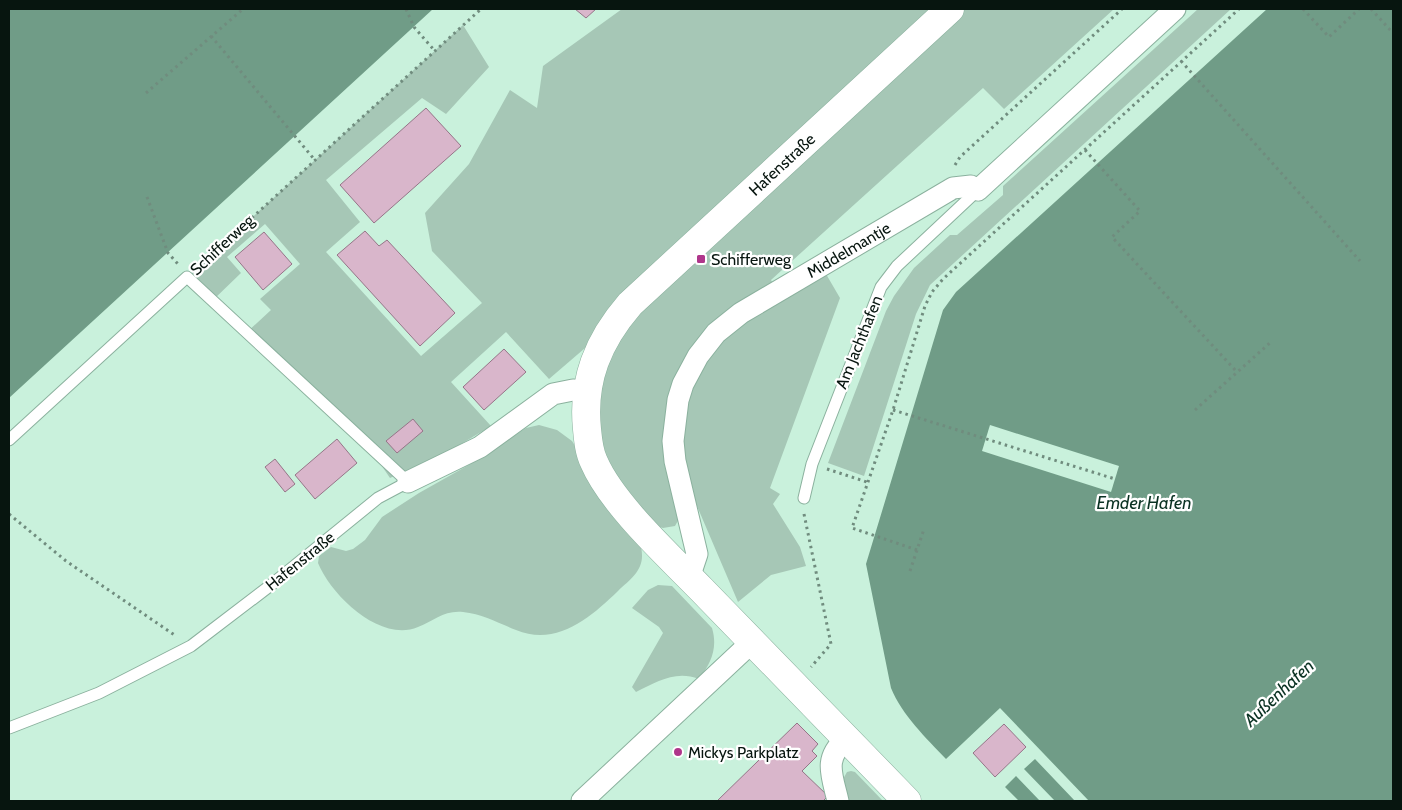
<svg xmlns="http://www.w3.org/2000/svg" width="1402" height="810" font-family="Cabin,sans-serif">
<rect width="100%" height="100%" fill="#c9f1dc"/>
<path fill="#a6c7b6" d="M622,9H1114L1004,109L983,88L771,280L783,300L826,274L840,298L770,488L780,494L773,504L800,547L806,566L771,575L738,602L697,506C683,510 682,514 675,526L663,528L635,520L590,450L613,324L549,379L506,332L451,382L491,426L451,450L390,478L367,444L246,333L271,310L260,299L300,264L265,224L227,257L241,273L212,301L187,277L463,25L489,67L446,114L422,98L326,180L360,222L326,252L421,356L482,303L432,251L425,213L469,164L510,90L537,108L543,66Z
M1198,9H1231L930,285L916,314L864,476L828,463L886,311L894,296L914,268L950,235H957L1003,195V186Z
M539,425L557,430L572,441L641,547C646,569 632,578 618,591C591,617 557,647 516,630C498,623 483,614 463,612C444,610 434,621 418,627C380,643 331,595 318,563L319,556L331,547L346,551L353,549L365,540L382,517L419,493L474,462L526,428Z
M658,585L672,586L712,628C718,648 711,663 699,679C675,670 657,682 636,692L632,687L663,633L659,627L632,608L648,590Z
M851,771L855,772L883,801H849L843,779L847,772Z"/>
<path fill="#709c87" d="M9,9H433L9,398Z
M1267,9H1393V801H1089L1000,708L946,759C926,738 902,715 891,688L866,564L943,310L956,292Z
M1035,759L1075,801H1055L1024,769Z
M1016,776L1040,801H1019L1005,787Z"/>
<path fill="#c9f1dc" d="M990,425L1119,466L1111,492L982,451Z"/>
<path fill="#d9b6cb" stroke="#957588" d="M575,9H596L586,18Z
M426,108L461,146L374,223L340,185Z
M365,231L379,246L387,240L455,313L420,346L337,255Z
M264,232L292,264L263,290L235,257Z
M504,349L526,372L484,410L463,387Z
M413,419L423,431L397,453L386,441Z
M337,439L357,463L315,499L295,475Z
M275,459L295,484L285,492L265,467Z
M797,723L818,744L812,751L817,756L802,771L828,796L823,801H717Z
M1004,724L1026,747L995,777L973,753Z"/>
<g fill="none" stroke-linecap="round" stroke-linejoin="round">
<defs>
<path id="lane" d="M9,440L187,277L408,482L378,498L271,585L191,646L99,693L9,728
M804,498L812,464L881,287L897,266L978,190"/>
<g id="street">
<path d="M408,482L480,447L553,394L573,390L587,391"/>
<path id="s1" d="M687,575L692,569L697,554L675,461L673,441L678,400L683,384L698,356L716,333L741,313L953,188L971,186L978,190L1175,9"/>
<path d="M582,801L752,642"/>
<path d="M838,801C832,775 823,759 846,739"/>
</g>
<g id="secondary">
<path id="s2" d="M907,801C839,731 770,660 701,589C669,556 612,504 594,462C589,452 588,440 587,429C582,380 598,341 630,304L950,9"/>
</g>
</defs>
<use href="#lane" stroke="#8bb19e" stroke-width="13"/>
<use href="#street" stroke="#8bb19e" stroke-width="23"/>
<use href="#secondary" stroke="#8bb19e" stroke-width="29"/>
<path stroke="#708c7e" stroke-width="3" stroke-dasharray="2.5 4" stroke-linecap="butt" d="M406,9L414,27L434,50
M1303,9L1329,37L1359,9
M1371,9L1393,33
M211,36L314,159
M1181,61L1360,261
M146,93L243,9
M1085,150L1140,211L1112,237L1237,372
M955,165L960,157L1122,9
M147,197L168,253L178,264
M199,266L481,9
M893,410L1115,479
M1195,410L1272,341
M827,469L867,482
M9,514L66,561L176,636
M804,514L831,644L811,667
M917,550L852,528L893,410L925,306L932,292L943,279L1239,9
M910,571L924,529"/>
<use href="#lane" stroke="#fff" stroke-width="11"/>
<use href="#street" stroke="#fff" stroke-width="21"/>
<use href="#secondary" stroke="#fff" stroke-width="28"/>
</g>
<g fill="#af368b" stroke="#fff" stroke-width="2">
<rect x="696" y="254" width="10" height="10" rx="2.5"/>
<circle cx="678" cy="752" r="5"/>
</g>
<g text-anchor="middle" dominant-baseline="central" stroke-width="4.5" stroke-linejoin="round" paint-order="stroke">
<g font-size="16" fill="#07150f" stroke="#fff">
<text stroke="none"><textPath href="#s2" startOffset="839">Hafenstraße</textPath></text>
<text transform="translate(222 245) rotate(-43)">Schifferweg</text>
<text stroke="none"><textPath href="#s1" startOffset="415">Middelmantje</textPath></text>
<text transform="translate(859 342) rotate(-68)">Am Jachthafen</text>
<text transform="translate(300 561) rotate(-39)">Hafenstraße</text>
</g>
<g font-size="16" fill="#07150f" stroke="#fff" text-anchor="start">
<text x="711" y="259">Schifferweg</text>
<text x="688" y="752">Mickys Parkplatz</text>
</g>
<g font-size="18" font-style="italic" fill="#0a3223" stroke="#fff">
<text x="1144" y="503">Emder Hafen</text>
<text transform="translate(1279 693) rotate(-43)">Außenhafen</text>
</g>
</g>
<rect width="1402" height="810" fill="none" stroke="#07150f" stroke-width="20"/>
</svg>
